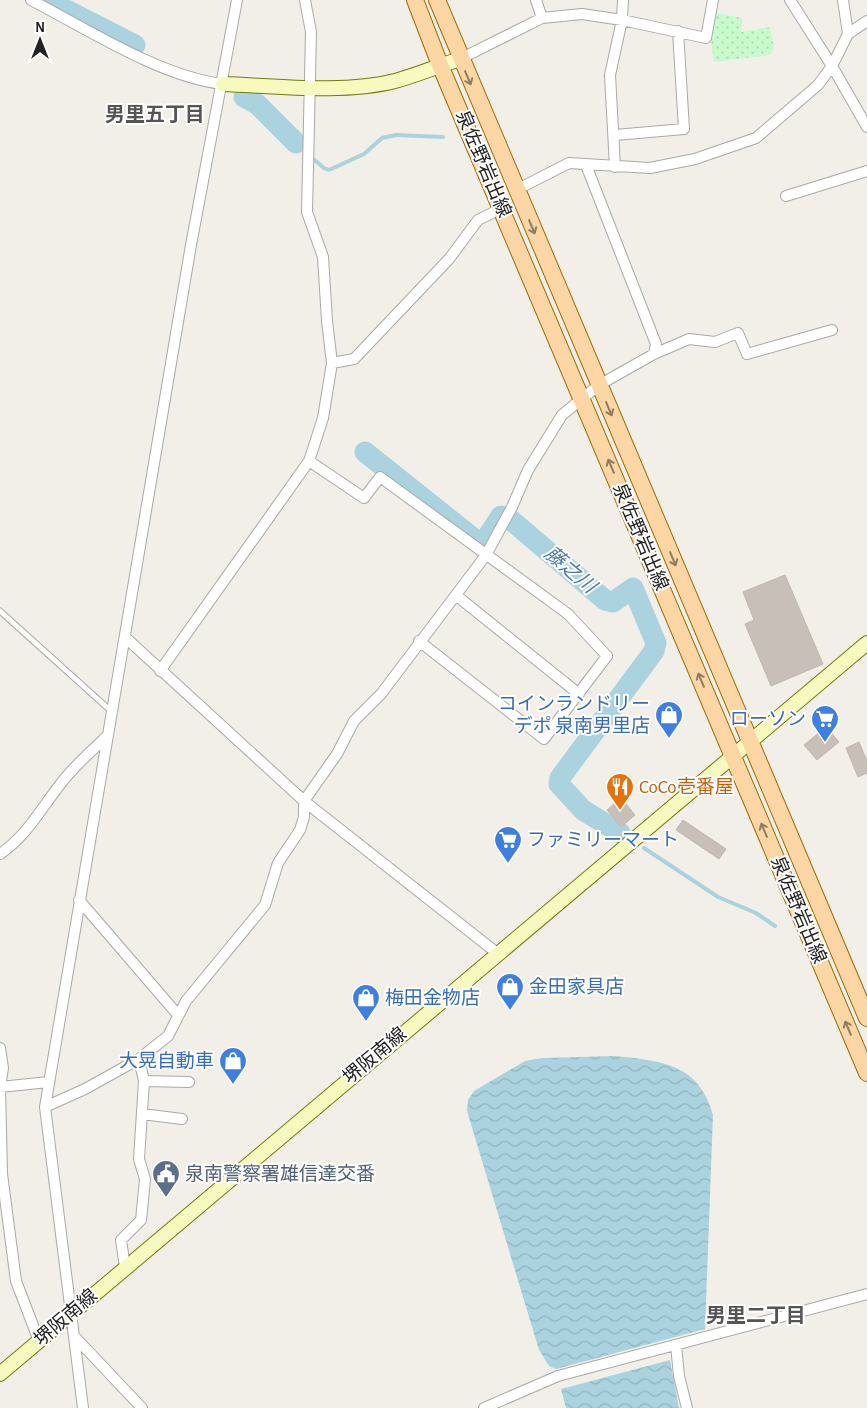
<svg xmlns="http://www.w3.org/2000/svg" width="867" height="1408" font-family="'Alegreya Sans','Noto Sans JP',sans-serif">
<defs>
<pattern id="park-dots" width="8" height="8" patternUnits="userSpaceOnUse" patternTransform="scale(1.25)"><rect width="8" height="8" fill="#c8facc"/><path d="M2 2h.1M6 6h.1" fill="none" stroke="#acd6af" stroke-width="1.8" stroke-linecap="round"/></pattern>
<pattern id="water-waves" width="16" height="10" patternUnits="userSpaceOnUse" patternTransform="scale(1.25)"><rect width="16" height="10" fill="#aad3df"/><path d="M0 5q4-4 8 0t8 0" fill="none" stroke="#92b5bf"/></pattern>
</defs>
<rect width="100%" height="100%" fill="#f2efe9"/>
<path fill="url(#park-dots)" d="M716,13L742,18L741,32L770,27L774,47L770,55L714,62L711,41Z"/>
<path fill="url(#water-waves)" d="M615,1056C661,1061 699,1063 713,1115L705,1329L556,1369L549,1366L539,1350L467,1111L468,1100L474,1091L525,1061L543,1058Z
M670,1360L679,1408H566L561,1389Z"/>
<g fill="none" stroke-linecap="round" stroke-linejoin="round">
<path stroke="#aad3df" stroke-width="4" d="M312,158L324,168L329,170L364,154L382,138L396,135L443,137
M644,848L718,897L756,913L775,926"/>
<path stroke="#aad3df" stroke-width="21" d="M47,0L135,45
M244,97L257,104L296,143
M365,452L478,542H484L501,516L511,520L605,600L613,602L633,588L656,643L654,651L560,778L559,784L583,810L620,833"/>
</g>
<path fill="#c7bfb8" stroke="#c4b6ab" d="M785,575L823,664L771,686L745,624L754,620L743,592Z
M826,727L839,742L817,760L804,745Z
M859,742L867,761V773L858,777L846,748Z
M621,798L635,815L621,827L607,810Z
M683,820L726,849L719,859L676,830Z"/>
<g fill="none" stroke-linecap="round" stroke-linejoin="round">
<defs>
<path id="lane" d="M0,611L111,711"/>
<path id="street" d="M31,0C87,29 161,77 223,84
M536,0L542,18
M790,0L832,66L867,127
M843,0L848,34
M460,59L542,18L582,14L622,20L706,38L713,0
M615,135L684,129L678,31
M586,165L656,344L654,354
M615,167L610,75L622,20L623,0
M516,190L569,163L650,168L695,159L756,138L818,85L832,66L848,34L867,21
M786,196L867,171
M332,363L354,359L449,259L478,220L502,208
M309,461L364,498L380,477L568,614L607,656L544,739L419,641
M457,596L579,694
M126,638L304,801L497,953
M160,671L309,461L323,418L332,363L327,321L323,257L307,212L311,32L305,0
M0,854C27,836 42,807 62,782C75,765 93,750 108,735
M79,900L178,1015
M0,1048L3,1068L0,1087L2,1174L16,1281L39,1341
M144,1081L189,1082
M0,1087L48,1082
M45,1107L85,1089L139,1059L168,1036L186,1001L265,905L278,863L300,830L304,817V801L337,754L354,721L381,694L486,555L512,507L528,470L562,415L599,385L654,354L689,339L715,342L738,333L747,354L832,330
M142,1114L182,1119
M125,1267L121,1240L141,1220L145,1179L139,1159L144,1081L139,1059
M74,1336L142,1408
M676,1345L679,1376L687,1408
M83,1408L45,1107L191,245L237,0
M484,1408L558,1376L867,1294"/>
<path id="secondary" d="M223,84C276,86 344,94 395,81C417,75 438,66 460,59
M0,1374L867,643"/>
<path id="primary" d="M415,0L440,65L867,1073
M437,0L867,1018"/>
</defs>
<use href="#lane" stroke="#a9a9a9" stroke-width="7"/>
<use href="#street" stroke="#a9a9a9" stroke-width="12"/>
<use href="#secondary" stroke="#707d05" stroke-width="16"/>
<use href="#primary" stroke="#a06b00" stroke-width="18"/>
<use href="#lane" stroke="#fff" stroke-width="5"/>
<use href="#street" stroke="#fff" stroke-width="10"/>
<use href="#secondary" stroke="#f7fabf" stroke-width="14"/>
<use href="#primary" stroke="#fcd6a4" stroke-width="16"/>
</g>
<defs><path id="oneway-shaft" d="M-6 0H5M1.5-3L5.5 0L1.5 3" fill="none" stroke-width="1.6" stroke-linecap="round" stroke-linejoin="round" transform="scale(1.25)"/></defs>
<g stroke="#8f7c63">
<use href="#oneway-shaft" transform="translate(468 78) rotate(67)"/>
<use href="#oneway-shaft" transform="translate(532 227) rotate(67)"/>
<use href="#oneway-shaft" transform="translate(609 409) rotate(67)"/>
<use href="#oneway-shaft" transform="translate(611 466) rotate(-113)"/>
<use href="#oneway-shaft" transform="translate(673 559) rotate(67)"/>
<use href="#oneway-shaft" transform="translate(701 680) rotate(-113)"/>
<use href="#oneway-shaft" transform="translate(764 830) rotate(-113)"/>
<use href="#oneway-shaft" transform="translate(848 1028) rotate(-113)"/>
</g>
<defs>
<symbol id="shop-pin" viewBox="-11 -11 22 30"><path d="M0 17L-7.5 6A9.5 9.5 0 1 1 7.5 6Z" fill="#3f7fe0" stroke="#fff"/><path d="M-5-2.5h2.3a2.7 3.5 0 0 1 5.4 0H5L5.5 6h-11ZM-1.5-2.5h3a1.5 2.3 0 0 0-3 0Z" fill="#fff"/></symbol>
<symbol id="supermarket-pin" viewBox="-11 -11 22 30"><path d="M0 17L-7.5 6A9.5 9.5 0 1 1 7.5 6Z" fill="#3f7fe0" stroke="#fff"/><path d="M-6-5.5h2.5l.6 2H6L4.5 2H-2.5L-4.4-4H-6ZM-1.5 3.2a1.3 1.3 0 1 0 .1 0ZM3 3.2a1.3 1.3 0 1 0 .1 0Z" fill="#fff"/></symbol>
<symbol id="restaurant-pin" viewBox="-11 -11 22 30"><path d="M0 17L-7.5 6A9.5 9.5 0 1 1 7.5 6Z" fill="#e8710a" stroke="#fff"/><path d="M-5-6h1v4h1v-4h1v4h1v-4h1v5L-1.5 .5V6h-2V.5L-5-1ZM5-6V6H3V1.5H1.5Q1.5-4 5-6Z" fill="#fff"/></symbol>
<symbol id="civic-pin" viewBox="-11 -11 22 30"><path d="M0 17L-7.5 6A9.5 9.5 0 1 1 7.5 6Z" fill="#5c6f8a" stroke="#fff"/><path d="M-.6-6.5H3V-4.5H.6V-3L4-1V1h2V6H-6V1h2V-1L-.6-3ZM-1.2 2.5V6h2.4V2.5Z" fill="#fff"/></symbol>
</defs>
<g fill-rule="evenodd">
<use href="#shop-pin" x="653" y="699" width="32" height="43"/>
<use href="#supermarket-pin" x="809" y="703" width="32" height="43"/>
<use href="#restaurant-pin" x="604" y="771" width="32" height="43"/>
<use href="#supermarket-pin" x="492" y="824" width="32" height="43"/>
<use href="#shop-pin" x="494" y="971" width="32" height="43"/>
<use href="#shop-pin" x="350" y="982" width="32" height="43"/>
<use href="#shop-pin" x="217" y="1045" width="32" height="43"/>
<use href="#civic-pin" x="150" y="1158" width="32" height="43"/>
</g>
<g text-anchor="middle" dominant-baseline="central" stroke-width="4" stroke-linejoin="round" paint-order="stroke">
<g font-size="19" fill="#222" stroke="#fff">
<text transform="translate(483 164) rotate(67)">泉佐野岩出線</text>
<text transform="translate(640 537) rotate(67)">泉佐野岩出線</text>
<text transform="translate(798 910) rotate(67)">泉佐野岩出線</text>
<text transform="translate(375 1056) rotate(-40)">堺阪南線</text>
<text transform="translate(66 1318) rotate(-41)">堺阪南線</text>
</g>
<g font-size="19" fill="#366cbe" stroke="#fff" text-anchor="end">
<text x="650" y="704">コインランドリー<tspan x="650" dy="22">デポ 泉南男里店</tspan></text>
<text x="806" y="719">ローソン</text>
<text x="527" y="840" text-anchor="start">ファミリーマート</text>
<text x="529" y="987" text-anchor="start">金田家具店</text>
<text x="385" y="998" text-anchor="start">梅田金物店</text>
<text x="214" y="1061">大晃自動車</text>
</g>
<g font-size="19" fill="#c56008" stroke="#fff" text-anchor="start">
<text x="639" y="787">CoCo壱番屋</text>
</g>
<g font-size="19" fill="#4e5e75" stroke="#fff" text-anchor="start">
<text x="185" y="1174">泉南警察署雄信達交番</text>
</g>
<g font-size="20" font-weight="bold" fill="#555" stroke="#fff">
<text x="155" y="115">男里五丁目</text>
<text x="756" y="1316">男里二丁目</text>
</g>
<g font-size="20" font-style="italic" fill="#4a7aab" stroke="#fff">
<text transform="translate(570 570) rotate(40)">藤之川</text>
</g>
</g>
<g transform="translate(40 40)" stroke="#ffffff" stroke-width="4" paint-order="stroke">
<path d="M0-4L9 19L0 12L-9 19Z" fill="#222222"/>
<text y="-8" font-size="14" font-weight="bold" text-anchor="middle" fill="#222222">N</text>
</g>
</svg>
